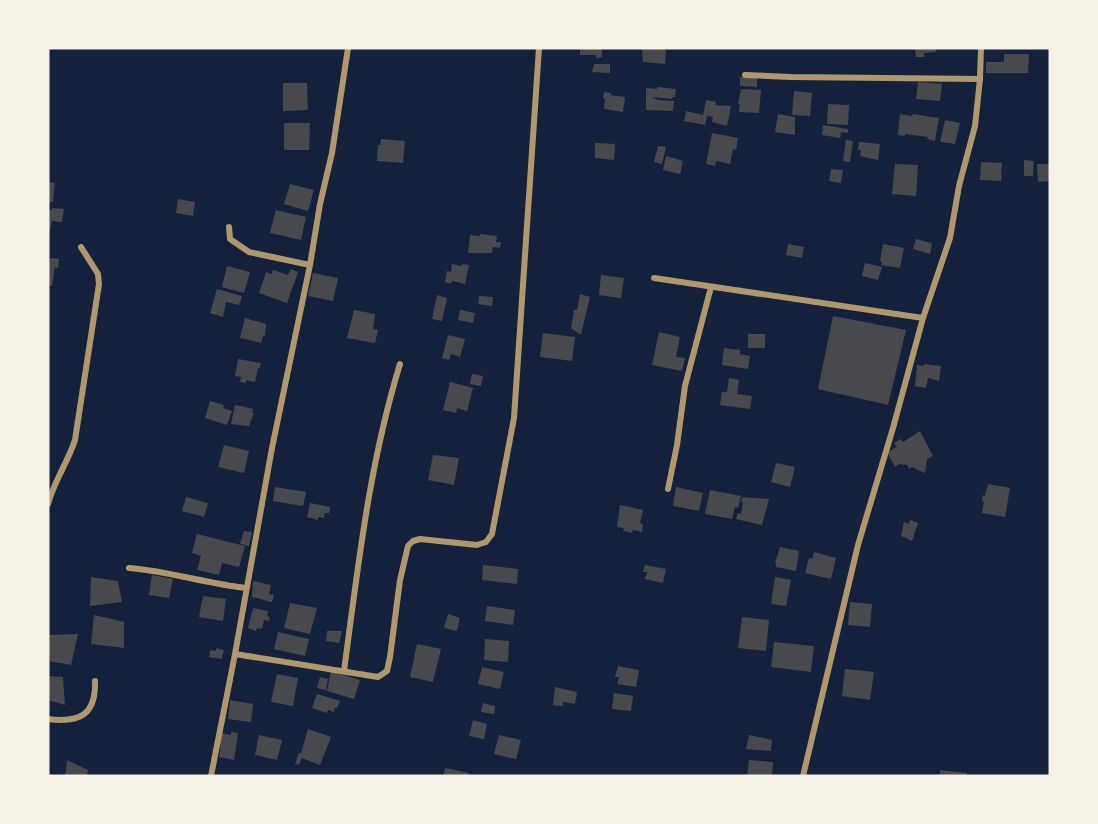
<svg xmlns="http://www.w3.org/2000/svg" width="1098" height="824" font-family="Georgia,serif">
<rect width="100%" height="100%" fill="#14213d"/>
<path fill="#48494c" d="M580,48H602V57L596,58V55H580Z
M644,48H666L665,64L643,62L642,49Z
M915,48H936V52L924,53V57H916Z
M1004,54H1029L1028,73H986V62H1004Z
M594,64H610V73L592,72Z
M740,77H757V87L740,86Z
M918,82L942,84L940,101L916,99Z
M283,83H307L308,110L283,111Z
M657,87L676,89L675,97H672V99L652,97L658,100L674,101L673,111L646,110V88L657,89Z
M741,89L761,90L759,113L739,112L740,104H738Z
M794,91L812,93L810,116L792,115Z
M604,92L611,93L610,95L625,97L623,112L604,109L605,99L603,98Z
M706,100L716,102L715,105L731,106L727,126L712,122L713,117L707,116L705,125L684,121L686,111L703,115Z
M828,104L849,105L848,125L827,124Z
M778,114L795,117V135L775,132Z
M900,114L912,116L913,114L939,118L935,141L927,139L928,137L905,134V136L898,135Z
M945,120L960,123L955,144L940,142Z
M284,123H310L309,150H284Z
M823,125L848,129V133L841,132L840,138L822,135Z
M712,133L738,138L736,150L733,149L730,164L716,161L715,166L706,164Z
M381,139L405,141L403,163L377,161L378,145H380Z
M846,140L853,141L850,162L843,161Z
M859,142L880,144L878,160L860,156L861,150H858Z
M595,143L615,144L614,160L595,158Z
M658,146L666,147L662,164L654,162Z
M666,156L683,161L680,174L663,170Z
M1024,160L1034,161L1033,176H1024Z
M981,162L1002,163L1001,181L980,180Z
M895,164L918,165L916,196L892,194Z
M1037,164H1050V181L1038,182Z
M831,169L843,170L841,183L829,181Z
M48,182L55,183L53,202H48Z
M290,184L314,190L308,211L284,204Z
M178,199L195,202L193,216L176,213Z
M52,208L64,209L62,222L52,221L48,239V209L52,210Z
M276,210L306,217L301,240L270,233Z
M480,234L497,236L496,242H501L500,248L493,247L492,253H468L470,235L480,236Z
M916,239L932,243L930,254L913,249Z
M788,244L804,247L802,258L786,255Z
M883,244L904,248L900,268L881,265L882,262L880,261Z
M53,258L59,259L58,268L55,267L52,286H48V259Z
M865,263L882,267L878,280L862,276Z
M452,264L462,266V264L469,265L465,284L452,281L451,284L445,282L447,271L451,272Z
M227,266L250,272L244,293L222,287Z
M291,269L298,272L287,303L259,293L266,272L272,274L273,270L288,275Z
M313,273L338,278L333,301L308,296Z
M601,275L624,278L621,298L599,295Z
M217,289L242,296L239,305L226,302L223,317L210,313Z
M580,294L590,297L581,335L571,328L574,310H577Z
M437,295L447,298L442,321L432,319Z
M479,296L493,297L492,306L478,304Z
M354,310L375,314L373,329L378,330L375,343L347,338Z
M460,310L475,313L473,323L458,320Z
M833,316L906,330L888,405L818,389Z
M245,318L266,324L265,336H263L261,343L240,338Z
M659,332L680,337L676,357L685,358L682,371L652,365Z
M543,333L575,337L572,361L540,357Z
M748,334H765V348H748Z
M448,335L465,339L460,357L451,354L449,360L442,358Z
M724,348L740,350V354L750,356L748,369L722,365Z
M238,359L261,363L260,368H258L255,382L246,380V383L240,382L241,377L235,376Z
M924,364L941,366L939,381L928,378L926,388L915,386L917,365L924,366Z
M472,374L483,376L481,386L470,384Z
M729,378L739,380L737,394L752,396L750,409L720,405L722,392H727Z
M450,382L473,388L467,411L457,408L456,413L443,410Z
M210,401L224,405L223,408L232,411L227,425L205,418Z
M235,405L253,409L252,413H254L249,426L231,424Z
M920,431L933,456L927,459L925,473L912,467L909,469L907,465L899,464L895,467L887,452L897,447L894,443L901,439L903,442Z
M224,445L249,451L244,473L218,467Z
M433,455L459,458L454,485L428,480Z
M776,463L795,467L790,487L771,482Z
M988,484L1010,488L1005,517L982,513L984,501H982L983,495L985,496Z
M275,487L306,492L303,506L273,501Z
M676,487L703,493L699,511L673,506Z
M710,490L741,496L738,508L735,507L732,519L705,514Z
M186,497L208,503L204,517L182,511Z
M742,497L769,499L762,525L736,519L738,513L741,514L743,502H741Z
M310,503L330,507L329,513H325L324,518L318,517V520L307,517Z
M620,505L643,510L640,523L643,524L642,532L633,530L632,533L623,531L624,528L617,527Z
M910,520L918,523L912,541L901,536L904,522L909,524Z
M244,531L252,532L249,546L240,544Z
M197,534L245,546L239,567L222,563L219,575L197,570L201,556L192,553Z
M780,547L799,551L796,571L776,567V564L775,563Z
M814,552L836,558L831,579L805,573L809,558L812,559Z
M483,565L518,569L517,584L482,580Z
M645,565L666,569L663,583L645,579L647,572H643Z
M152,575L173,579L169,598L149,595Z
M91,577L118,581L122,602L90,606Z
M775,577L791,580L786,606L771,604Z
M253,581L271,585L269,594L274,595L272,602L252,597Z
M203,596L226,599L223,621L199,617Z
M850,602L872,604L870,627L848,625Z
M290,603L317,608L310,634L284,628Z
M487,606L515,610L513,625L485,621Z
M253,608L268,611L267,616L270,617L269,621L264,620L262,629L257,628L256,631L248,628Z
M448,614L460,618L457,631L444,628Z
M94,615L124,622V648L91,644Z
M742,617L769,620L766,651L738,648Z
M327,631H342L339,643L326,641Z
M278,632L309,639L305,656L274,649Z
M78,634L71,665L48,661V635Z
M485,639L509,641L508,662L484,660Z
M774,642L814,646L811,672L771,667Z
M417,644L441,649L433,682L410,677Z
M216,648L224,650L222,659L209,657L210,650L216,651Z
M618,666L639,670L636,687L617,684L619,677H615Z
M482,667L504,672L500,689L478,684Z
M845,669L874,672L870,700L842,696Z
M331,671L360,680L354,699L327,691Z
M277,674L298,678L293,706L271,702Z
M48,676L63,677L65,705L48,700Z
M320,677L328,679L326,690L317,688Z
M555,687L577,692L575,704L563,702V706L553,705Z
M614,693L633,696L631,711L612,709Z
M317,694L340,701L337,708H335L334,712L328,710L327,713L312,708Z
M230,700L253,704L251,722L228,719Z
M483,703L495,706L494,714L481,712Z
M473,720L487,724L484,739L469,736Z
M308,729L331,737L320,765L302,758L299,765L295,764L299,753H301Z
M231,732L238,733L234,760L219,757L221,745L218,744L221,733L231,735Z
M259,735L282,740L277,760L255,755Z
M499,735L521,740L516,759L494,754Z
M749,735L772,740L771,751L746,749Z
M67,760L88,770L87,776H65Z
M749,760L773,762L772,776H747Z
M445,768L469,773V776H443Z
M940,770L967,773L966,776H939Z"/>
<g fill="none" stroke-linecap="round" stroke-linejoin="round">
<path stroke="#b1986c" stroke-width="6" d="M745,75L791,77L980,79
M229,227L230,239L249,252L310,265
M654,278L923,318
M668,489L677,445L685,386L711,287
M48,504C54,481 68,462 75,440L99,284L98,274L81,247
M129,568C169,571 207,584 247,588
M235,654L378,677L387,671L390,657L400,580L408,546L413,541L420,539L477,545L486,542L492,534L514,418L539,48
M344,671C358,567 369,465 400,364
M48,719C80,723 96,715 95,681
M211,776L235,654L272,448L310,265L320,204L332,153L348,48
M803,776L858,545L893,428L923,318L950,238L959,186L975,126L980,79L981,48"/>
</g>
<rect width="1098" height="824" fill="none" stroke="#f6f1e7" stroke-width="99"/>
</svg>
